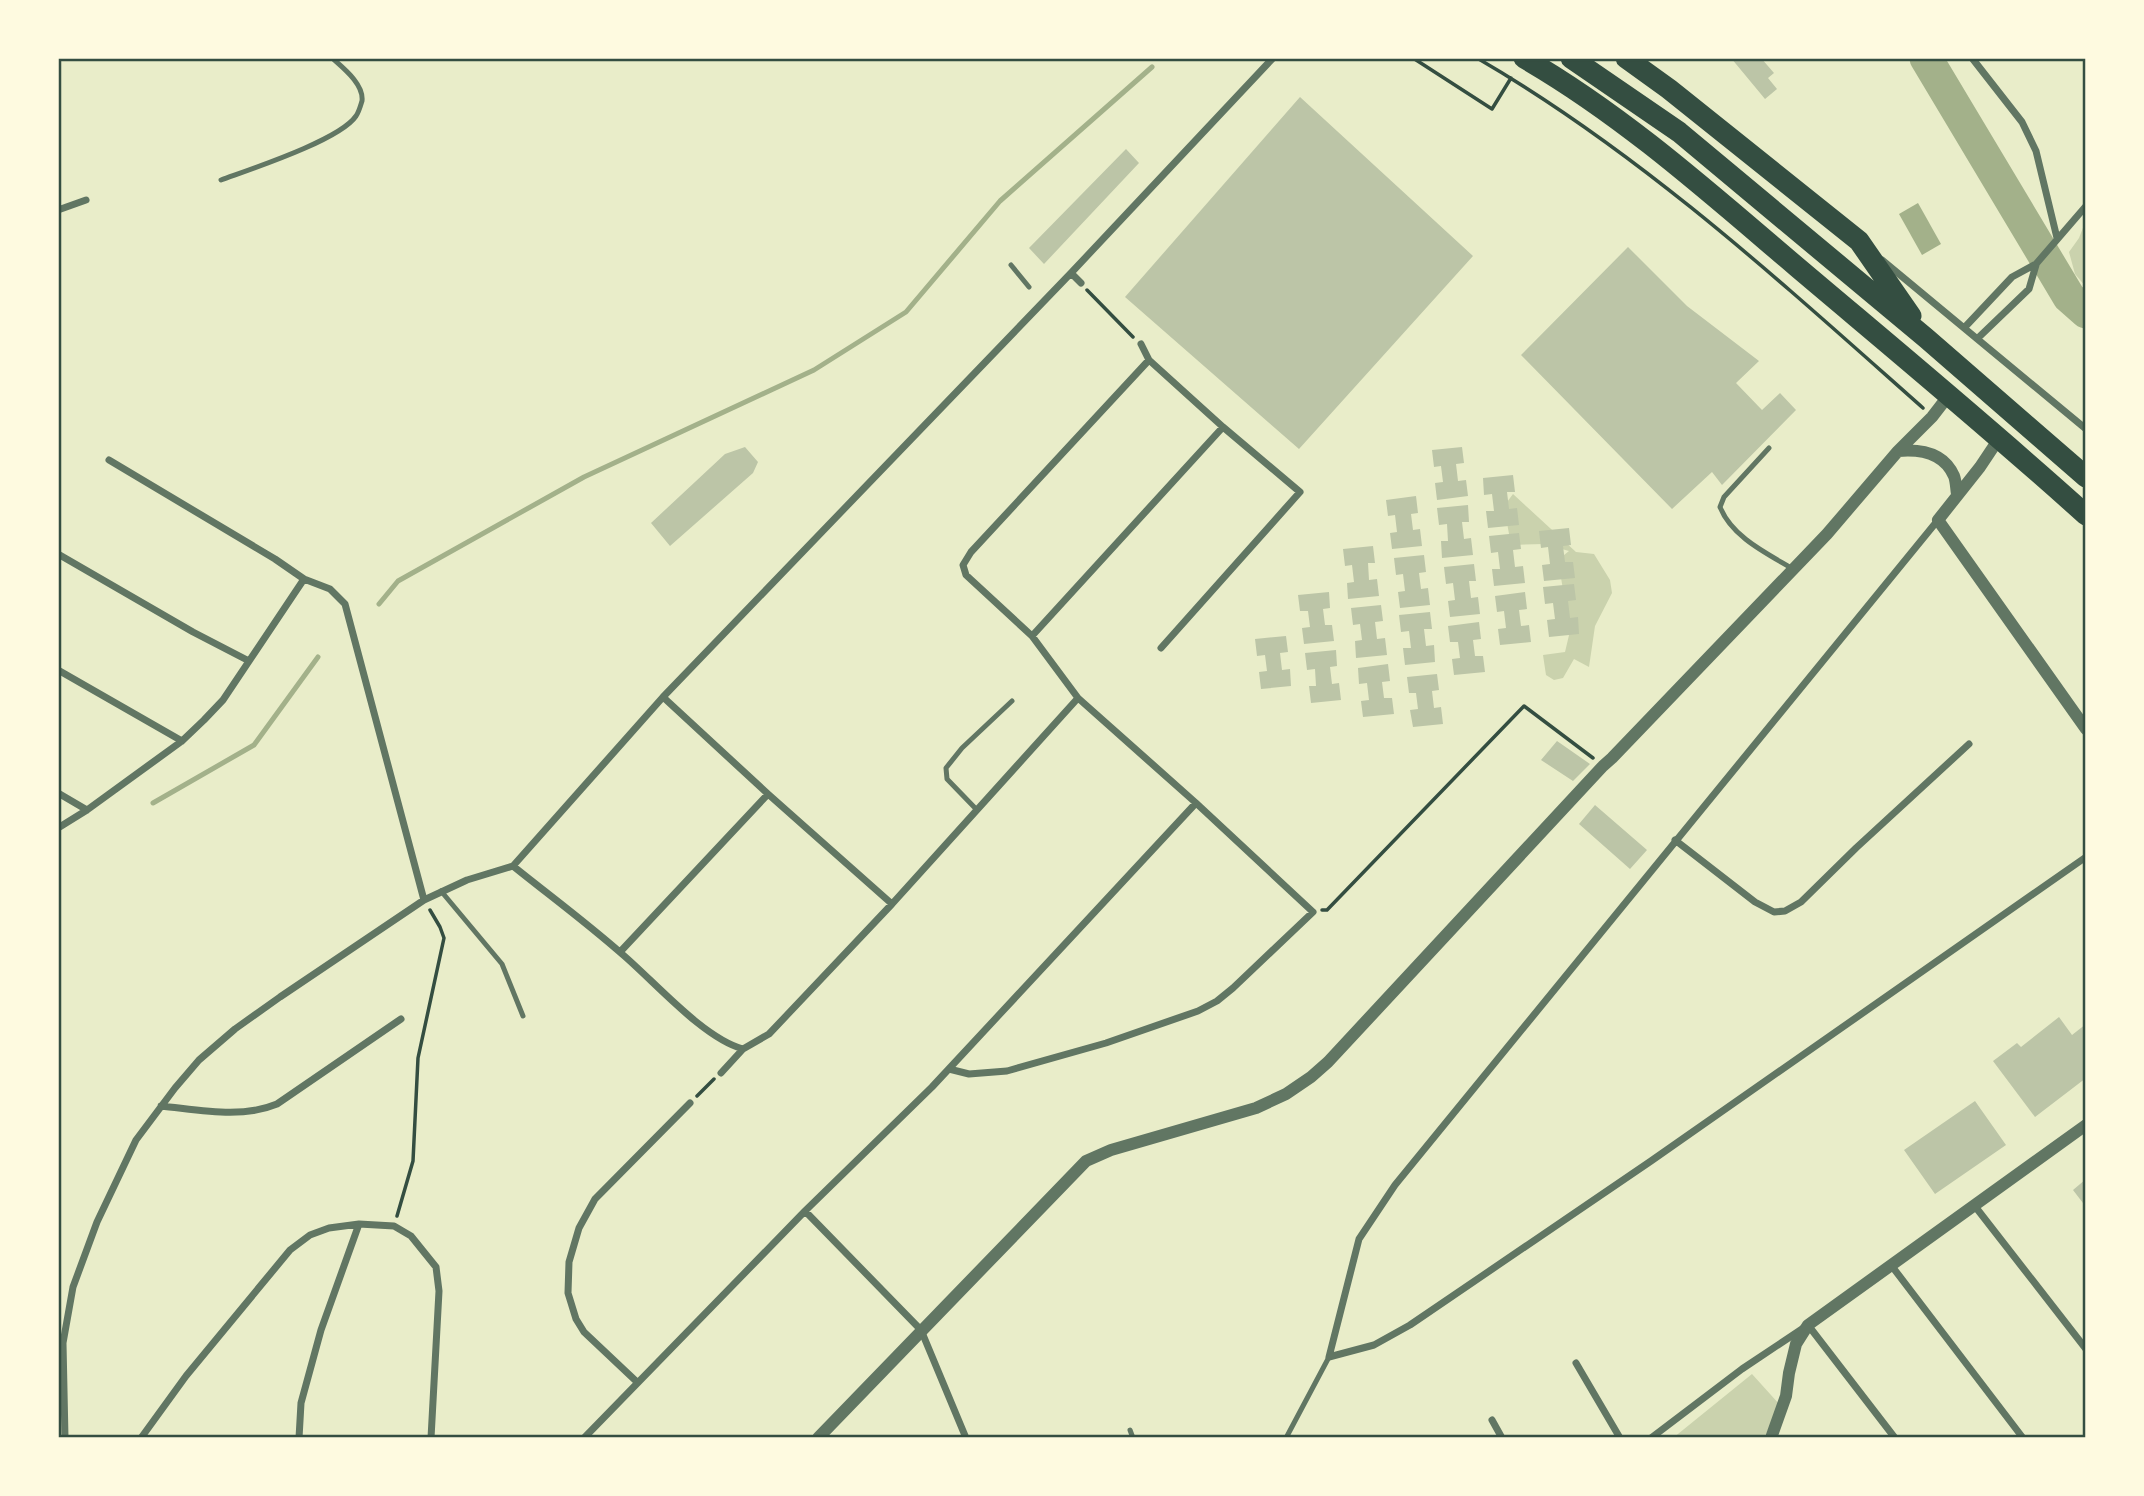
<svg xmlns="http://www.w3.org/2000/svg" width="2144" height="1496" font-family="Barlow,sans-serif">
<rect width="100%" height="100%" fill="#e9edc9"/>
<path fill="#cad2ad" d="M2086,220V287L2075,274L2069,252L2079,238Z
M1513,494L1576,552L1594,554L1610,580L1612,593L1595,626L1589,667L1574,659L1563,678L1554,680L1546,675L1543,655L1565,652L1570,631L1558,560L1569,551L1544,544L1511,545L1504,506Z
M1752,1374L1780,1405L1764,1438H1673Z"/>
<path fill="#a3b18a" d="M1918,203L1941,244L1922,255L1899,214Z"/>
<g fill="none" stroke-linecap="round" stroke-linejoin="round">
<path stroke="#a3b18a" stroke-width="5" d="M379,604L398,581L584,477L814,370L906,312L1000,201L1152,67
M153,803L254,745L318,657"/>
<path stroke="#a3b18a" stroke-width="33" d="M1926,58L2069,297L2086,312"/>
</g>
<path fill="#bcc5a7" d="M1731,58H1761L1774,73L1768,78L1777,89L1765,99Z
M1300,97L1473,256L1299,449L1125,297Z
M1126,149L1139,163L1044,264L1029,248Z
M1628,247L1687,306L1759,361L1736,383L1762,410L1780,393L1796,410L1722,485L1712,472L1672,509L1521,355Z
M745,447L758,462L753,473L670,546L651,523L725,454Z
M1462,447L1464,463L1456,464L1458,481L1466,480L1468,496L1437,500L1435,483L1443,482L1441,466L1434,467L1432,450Z
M1513,475L1515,492H1507L1509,509L1517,508L1519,525L1488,528L1486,511H1494L1492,494L1484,495L1483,478Z
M1416,496L1418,513L1411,514L1413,530L1420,529L1422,546L1392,549L1390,533L1397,532L1395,515L1388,516L1386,500Z
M1468,505L1469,522H1462L1464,539L1471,538L1473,555L1442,558L1441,541H1448L1447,524L1439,525L1437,508Z
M1569,528L1571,545L1563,546L1565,562H1573L1575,578L1544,581L1542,565L1550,564L1548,547L1541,548L1539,531Z
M1519,533L1521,549L1513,550L1515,567L1523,566L1525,583L1494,586L1492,569H1500L1498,552L1491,553L1489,536Z
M1373,546L1375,563H1368L1369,580L1377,579L1379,596L1348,599L1347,583L1354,582L1352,565L1345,566L1343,549Z
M1424,555L1426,572L1419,573L1421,589L1428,588L1430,605L1400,608L1398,592L1405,591L1403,574L1396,575L1394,558Z
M1474,564L1476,581H1469L1471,598L1478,597L1480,614L1450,617L1448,601L1455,600L1453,583L1446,584L1444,567Z
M1574,584L1576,600L1568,601L1570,618L1578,617L1579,634L1549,637L1547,620L1555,619L1553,603L1545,604L1543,587Z
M1329,592L1330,608L1323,609L1325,625H1332L1334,641L1304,644L1302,628L1310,627L1308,611H1300L1298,595Z
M1525,592L1527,609L1519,610L1521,626L1529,625L1531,642L1500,645L1498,629L1506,628L1504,611L1497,612L1495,596Z
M1381,605L1383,621L1375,622L1377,639L1385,638L1387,655L1356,658L1355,641L1362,640L1360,624L1353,625L1351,608Z
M1430,612L1432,629H1424L1426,646L1434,645L1435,662L1405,665L1403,648H1411L1409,631L1401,632L1399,615Z
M1479,622L1481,639L1473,640L1475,656H1483L1485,672L1454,675L1452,659L1460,658L1458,642H1450L1448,626Z
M1286,636L1288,652L1280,653L1282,670L1290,669L1291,686L1261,689L1259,672L1267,671L1265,655L1257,656L1255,639Z
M1336,650L1337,666L1330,667L1332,684L1339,683L1341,700L1311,703L1309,686H1316L1315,669L1307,670L1305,653Z
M1388,664L1390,681L1382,682L1384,698H1392L1394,714L1363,717L1361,701L1369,700L1367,683L1359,684L1358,668Z
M1437,674L1439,690L1432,691L1434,708L1441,707L1443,724L1413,727L1410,710L1418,709L1416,693H1409L1407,677Z
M1557,741L1590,764L1573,781L1541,760Z
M1595,805L1647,850L1630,869L1579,824Z
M2059,1017L2072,1035L2086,1024V1078L2035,1117L1993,1061L2017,1043L2021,1047Z
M1975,1101L2006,1145L1935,1194L1904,1150Z
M2086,1179V1207L2073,1190Z"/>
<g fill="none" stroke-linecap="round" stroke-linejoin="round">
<path stroke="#344e41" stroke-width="3.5" d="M1413,58L1492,109L1511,78
M1477,58C1641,153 1782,283 1923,408
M1087,290L1133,337
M1322,910H1327L1524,706L1593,758
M697,1096L714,1079
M397,1216L413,1161L418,1058L444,938L440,927L430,910"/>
<path stroke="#617663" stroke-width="5" d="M221,180C251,169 340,140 356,116C359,112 361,104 362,101C364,84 343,68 332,58
M1011,265L1029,287
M1769,448L1724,497L1720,507C1732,537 1766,553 1793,569
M977,810L947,779L946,768L962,748L1012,701
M441,891L502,964L523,1016
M1130,1430L1133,1438
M1286,1438L1329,1357"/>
<path stroke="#617663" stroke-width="7" d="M1972,58L2022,122L2036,151L2057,238
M58,210L86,200
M1882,260L2086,429
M1071,273L1081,283
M1965,327L2012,277L2036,264L2086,206
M1978,338L2029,289L2036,265
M1141,344L1149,360L1223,427L1300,492L1161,648
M1938,520L1395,1185L1359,1239L1329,1357L1374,1345L1410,1325L1651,1161L2086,857
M58,554L193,632L249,661
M304,579L330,589L345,604L424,900
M1032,636L1223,427
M58,670L182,741
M663,697L768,794L892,904
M58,793L87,810
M58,828L87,810L182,741L204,720L223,700L304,579L275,559L109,460
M1675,840L1755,902L1774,912L1785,911L1801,902L1856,848L1969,744
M513,866C549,895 587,923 622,954C655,982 703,1038 743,1049L769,1034L892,904L1078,698
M620,952L768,794
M949,1069L969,1074L1007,1071L1106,1043L1198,1011L1217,1001L1233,988L1313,912L1196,803L1078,698L1032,636L966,575L963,565L971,552L1149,360
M721,1073L743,1049
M161,1106C200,1110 241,1119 277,1104L401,1019
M1974,1205L2086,1349
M805,1211L921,1330L966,1438
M1891,1265L2023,1438
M1576,1363L1620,1438
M637,1382L584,1332L576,1319L568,1293L569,1262L579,1228L595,1199L690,1103
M1492,1420L1502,1438
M65,1438L63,1343L73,1287L97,1222L136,1140L175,1088L199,1060L235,1029L280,997L424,900L467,880L513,866L663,697L1071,273L1273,58
M141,1438L186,1376L290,1250L310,1235L329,1228L359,1224L394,1226L411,1236L436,1267L439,1291L431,1438
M299,1438L301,1403L321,1330L359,1224
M584,1438L805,1211L932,1087L1196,803
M1651,1438L1742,1369L1808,1325L1895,1438"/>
<path stroke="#617663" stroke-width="12" d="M2000,437L1980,467L1938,520L2086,729
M1898,451C1920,449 1944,453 1954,476C1956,481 1956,488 1957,494
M818,1438L1086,1161L1111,1150L1256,1108L1286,1094L1311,1077L1328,1062L1603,766L1612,758L1827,534L1898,451L1932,417L1949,395
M1771,1438L1786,1396L1789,1373L1796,1344L1808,1325L2086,1125"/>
<path stroke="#344e41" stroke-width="21" d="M1524,58C1623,115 1710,193 1797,267C1894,349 1992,430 2086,515
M1571,58L1679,132L1926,338L2086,477
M1626,58L1669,89L1859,241L1911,316"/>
</g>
<rect width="2144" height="1496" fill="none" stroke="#fefae0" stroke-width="119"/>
<rect x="60" y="60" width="2024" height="1376" fill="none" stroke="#344e41" stroke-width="2.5"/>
</svg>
